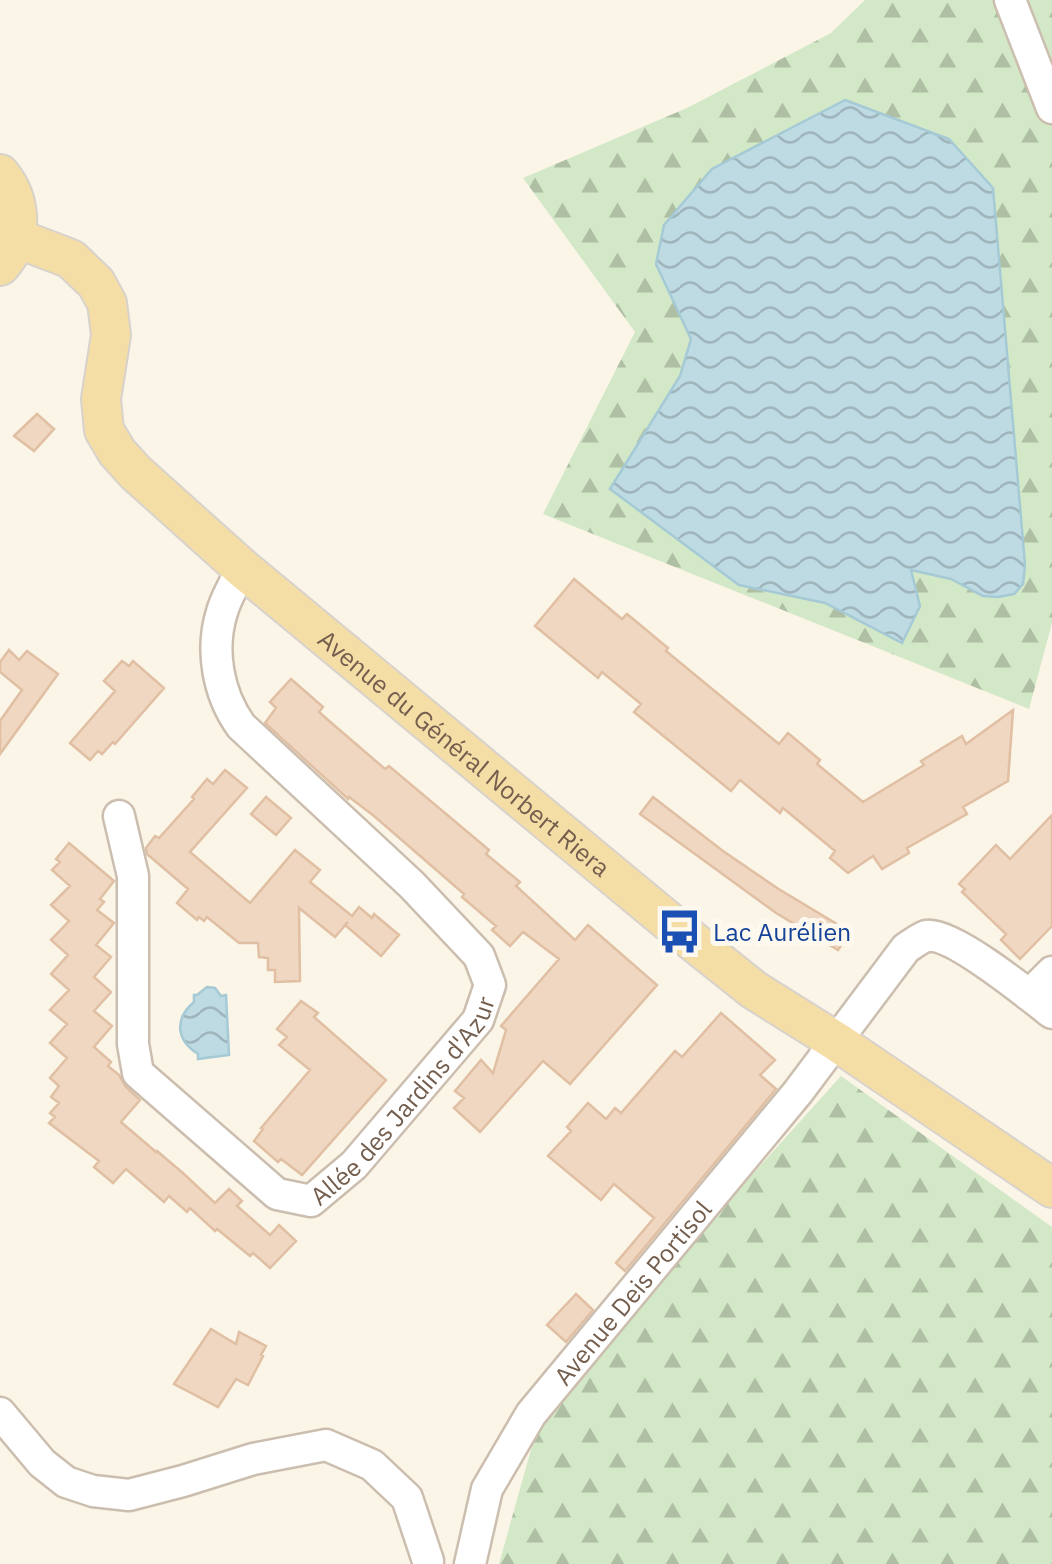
<svg xmlns="http://www.w3.org/2000/svg" width="1052" height="1564" font-family="'IBM Plex Sans',sans-serif">
<defs>
<pattern id="forest-firs" width="22" height="20" patternUnits="userSpaceOnUse" patternTransform="scale(2.5)"><rect width="22" height="20" fill="#d2e8c7"/><path d="M5 1l3.5 6h-7zM16 11l3.5 6h-7z" fill="#afbfa4"/></pattern>
<pattern id="water-waves" width="16" height="10" patternUnits="userSpaceOnUse" patternTransform="scale(2.5)"><rect width="16" height="10" fill="#bedbe4"/><path d="M0 5q4-4 8 0t8 0" fill="none" stroke="#9fb5bb"/></pattern>
</defs>
<rect width="100%" height="100%" fill="#fbf5e8"/>
<path fill="url(#forest-firs)" d="M865,0H1052V623L1029,709L543,514L635,332L523,178L687,108L831,33Z
M841,1076L1052,1227V1564H499L537,1428L706,1226Z"/>
<path fill="url(#water-waves)" stroke="#a5cad5" stroke-width="2.5" d="M845,100L949,139L993,188L1025,565L1023,584L1014,594L998,597L983,596L951,579L911,570L920,606L902,643L825,603L739,585L610,489L680,376L691,339L656,264L664,225L712,169Z
M207,987L215,988L221,996L226,995L229,1055L198,1059V1054C176,1040 174,1019 194,1002V995H197Z"/>
<path fill="#efd7c2" stroke="#e0bfa3" stroke-width="2.5" d="M37,414L54,429L34,451L14,436Z
M574,579L622,619L627,614L668,648L666,651L779,744L788,733L820,760L817,764L863,802L924,765L921,761L962,736L966,744L1013,710L1008,781L963,807L967,814L907,848L909,853L882,869L873,856L848,873L830,858L835,851L783,808L780,813L740,780L731,791L634,712L641,704L602,672L598,678L535,626Z
M9,650L19,660L27,651L58,674L0,754V721L22,690L0,672V662Z
M122,661L129,666L133,661L164,688L115,744L113,742L102,754L98,751L90,760L70,743L115,691L104,681Z
M291,679L323,707L319,712L335,726L385,769L389,766L489,850L486,854L520,882L516,886L575,940L588,925L657,985L570,1084L543,1061L480,1132L454,1108L464,1098L455,1091L481,1060L493,1073L506,1030L501,1026L559,959L523,932L510,946L492,930L496,926L462,897L464,894L374,816L349,797L348,799L265,723L276,708L270,702Z
M225,770L247,788L190,852L250,903L295,850L320,870L310,882L352,916L359,907L372,918L374,914L399,935L381,956L345,925L348,922L335,937L299,908L300,981L275,982V970H268V958L259,957L258,943H239L207,917L204,921L199,917L197,920L177,903L188,889L147,854L146,848L155,836L159,838L194,799L192,797L207,779L213,784Z
M266,797L291,818L276,835L251,814Z
M653,797L723,851L777,888L850,932L838,950L776,913L640,814Z
M1052,815V926L1020,959L1001,940L1006,934L962,892L965,889L959,884L996,845L1010,859Z
M69,843L114,881L100,899L104,902L97,910L114,923L96,945L111,957L94,977L111,992L94,1011L112,1026L94,1047L111,1062L108,1066L119,1075L126,1087L140,1100L121,1122L156,1152L157,1151L184,1174L215,1203L229,1189L242,1201L237,1206L270,1235L279,1225L296,1241L270,1268L253,1253L250,1256L217,1229L215,1231L190,1208L187,1212L169,1196L164,1202L126,1169L113,1183L94,1167L99,1161L49,1123L55,1117L50,1113L59,1103L51,1097L59,1086L50,1078L67,1058L50,1043L67,1024L50,1010L69,990L51,974L68,955L51,940L69,921L51,905L70,886L52,870L60,862L56,859Z
M301,1001L318,1013L314,1017L386,1080L302,1175L281,1159L278,1162L254,1141L263,1129L261,1128L310,1070L279,1045L287,1037L277,1029Z
M721,1013L775,1060L760,1075L776,1089L625,1271L616,1263L654,1218L614,1184L601,1200L548,1156L571,1131L567,1127L588,1103L606,1119L615,1108L621,1113L675,1051L682,1057Z
M576,1294L593,1310L566,1342L547,1325Z
M211,1329L236,1344L239,1332L266,1346L261,1355L263,1356L248,1385L236,1379L218,1407L174,1384Z"/>
<g fill="none" stroke-linecap="round" stroke-linejoin="round">
<defs>
<g id="minor">
<path d="M1010,0L1052,108"/>
<path id="s1" d="M119,816L133,876V1044L138,1073L277,1194L311,1201L354,1165L478,1020L490,985L479,956L412,885L241,726C218,694 210,650 222,612C226,597 236,582 242,568"/>
<path d="M1029,995L1052,972"/>
<path d="M0,1413L42,1463L66,1482L93,1491L129,1495L183,1481L253,1459L326,1445L372,1465L407,1498L428,1561"/>
<path id="s2" d="M470,1564L487,1489L531,1414L798,1092L906,948C911,945 920,938 926,936C952,932 1029,995 1052,1013"/>
</g>
<g id="major">
<path d="M0,174C22,200 24,240 0,266"/>
<path id="s3" d="M16,238L71,259L96,283L107,303L111,335L101,399L104,430L117,452L135,472L242,568L680,931L754,990L837,1042L1052,1188"/>
</g>
</defs>
<use href="#minor" stroke="#ccbeaf" stroke-width="35"/>
<use href="#major" stroke="#d8d2cd" stroke-width="42"/>
<use href="#minor" stroke="#fff" stroke-width="30"/>
<use href="#major" stroke="#f5dda6" stroke-width="38"/>
</g>
<defs>
<symbol id="bus-bare" viewBox="-9 -9 18 18"><path d="M-5-6H5V4H4V6H2V4H-2V6H-4V4H-5ZM-3.5-4V0h7V-4ZM-3.5 1.2v1.5H-2V1.2ZM2 1.2v1.5H3.5V1.2Z" fill="#1a4fb4" stroke="#fef9ef" stroke-width="2.5" paint-order="stroke"/></symbol>
</defs>
<g fill-rule="evenodd">
<use href="#bus-bare" x="648" y="900" width="63" height="63"/>
</g>
<g text-anchor="middle" dominant-baseline="central" stroke-width="10" stroke-linejoin="round" paint-order="stroke">
<g font-size="25" fill="#745e4e" stroke="#fef9ef">
<text stroke="none"><textPath href="#s3" startOffset="730">Avenue du Général Norbert Riera</textPath></text>
<text stroke="none"><textPath href="#s1" startOffset="615">Allée des Jardins d'Azur</textPath></text>
<text stroke="none"><textPath href="#s2" startOffset="322">Avenue Deis Portisol</textPath></text>
</g>
<g font-size="25" fill="#164399" stroke="#fef9ef" text-anchor="start">
<text x="713" y="931">Lac Aurélien</text>
</g>
</g>
</svg>
